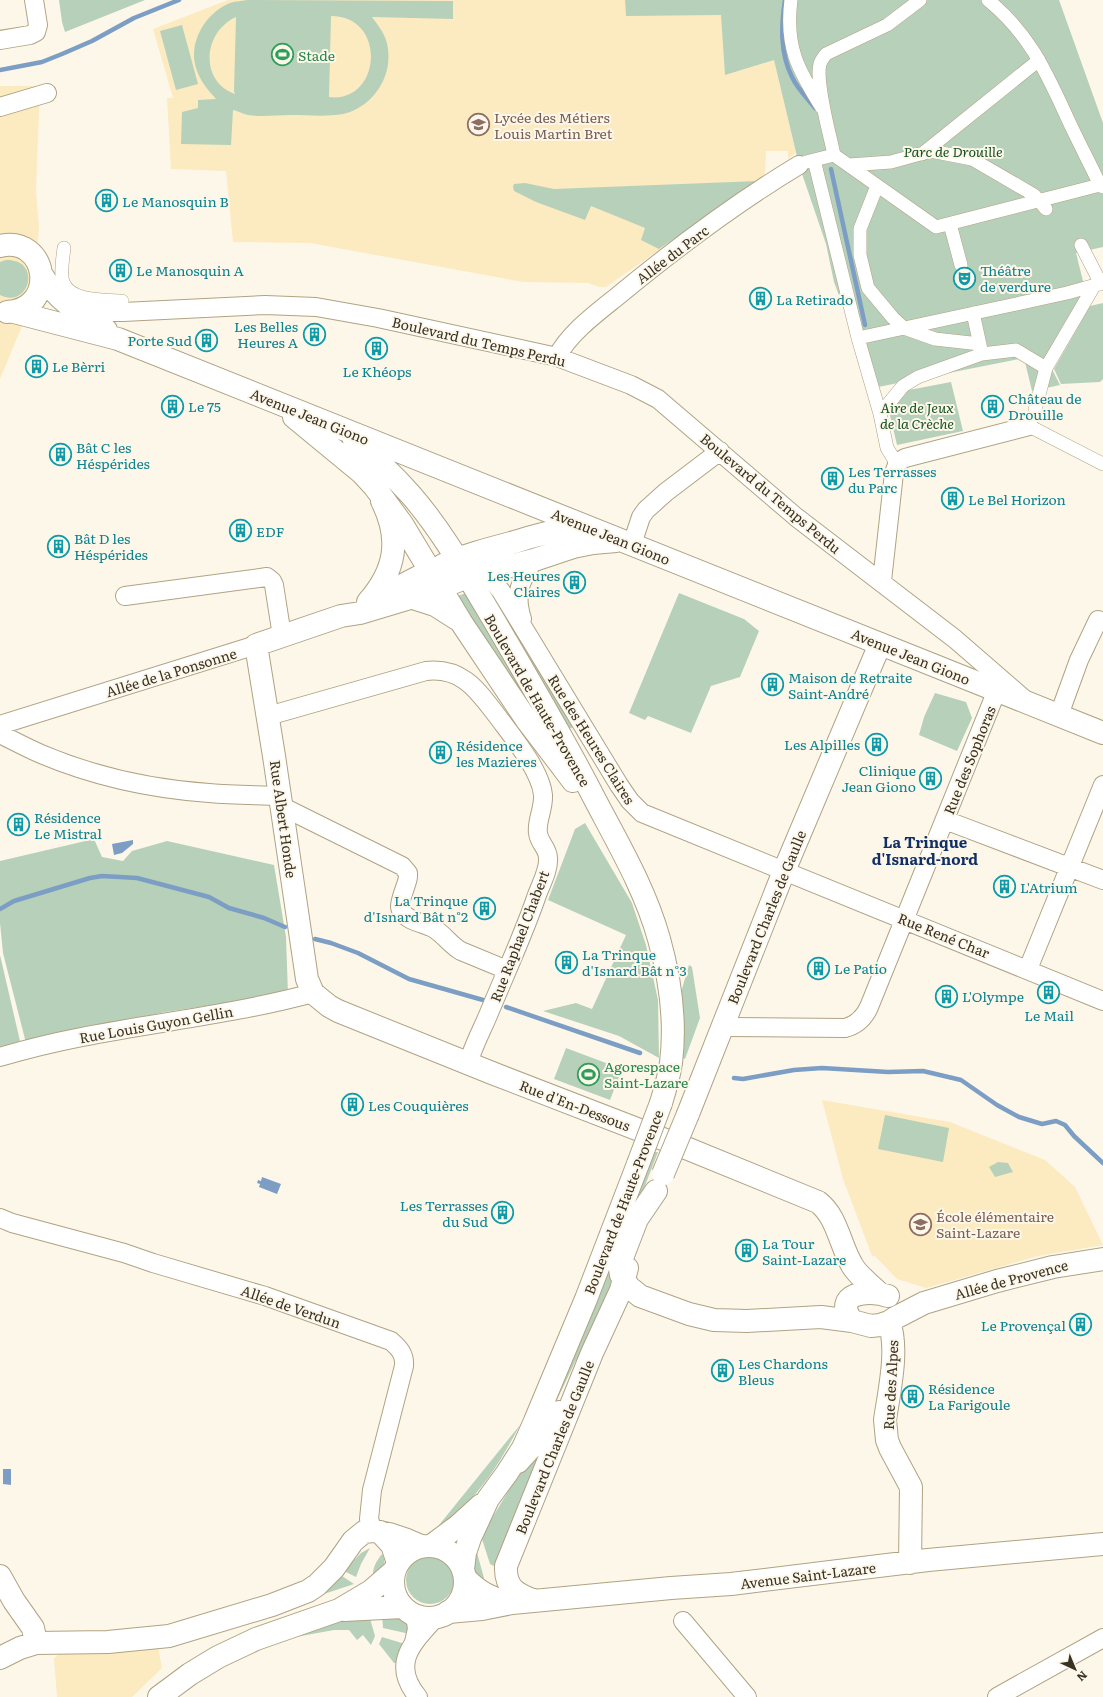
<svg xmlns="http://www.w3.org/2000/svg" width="1103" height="1697" font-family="Literata,serif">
<rect width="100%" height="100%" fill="#fdf7ea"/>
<path fill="#fcebc1" d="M228,0H758L774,59L796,153L788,159V151H766L765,176L606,287H599L588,283L523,282L310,243L233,242L226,171L171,169L167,98H173L153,29Z
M0,86H40L36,191L39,228L32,302L0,379Z
M822,1100L950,1122L1045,1160L1075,1187L1103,1245L1038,1256L926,1288L897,1279L875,1256H872L843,1179Z
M158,1647L162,1668L132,1697H57L54,1659L59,1653Z"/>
<path fill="#b7d0b9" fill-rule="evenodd" d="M59,0H145L65,32L62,22Z
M248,0L453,1V19L372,17C377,24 383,31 386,40C396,72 375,107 343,114C326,117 308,115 291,115C277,115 261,117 248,115C243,114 238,111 233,110L231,145L181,144L182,112L198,108V100L216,99C208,90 200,81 196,68C188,43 205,13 230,3C236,1 242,1 248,0ZM331,16C388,16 381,104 329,97ZM236,17L234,91L235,94C199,81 203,32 236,17Z
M625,0H1059L1103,123V247L1076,253L1089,305L1052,369L1060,385L1032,391L1024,358L873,388L834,282L826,244L799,165L774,60L725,75L721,15L626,16Z
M182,25L198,84L176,90L160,31Z
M758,181L659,249L641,240L645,228L591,206L585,220L536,202L514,191L513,187L514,184L525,183L554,189Z
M6,260C43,259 29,310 0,295V262Z
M1103,303V379L1100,382L1061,384L1054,369L1090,306Z
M951,382L963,431L897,445L888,407L899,396L909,390Z
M491,587L575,726L567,730L481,589Z
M467,593L553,740L453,597Z
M679,593L744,619L759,631L740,677L711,686L691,733L648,716L645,720L629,713Z
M935,693L966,702L972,718L957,751L919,735L924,717Z
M585,823L632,903L646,945L658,1000L659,1058L619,1036L543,1011L576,1003L592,1009L626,935L548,900L575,829Z
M94,839L102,857L123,861L132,851L167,841L274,865L286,937L288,994L165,1012L26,1043L3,953L0,923V861Z
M0,955L20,1041L0,1047Z
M689,965L692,967L700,1018L685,1059L681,1057V992Z
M566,1048L622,1069L610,1100L554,1079Z
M885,1115L949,1128L943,1162L878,1149Z
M654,1152H658L614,1266L615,1285L593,1332L575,1362L546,1423Z
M998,1162L1008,1163L1013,1172L995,1177L989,1167Z
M520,1425C497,1468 475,1503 435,1530Z
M556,1426L498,1568L490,1564L481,1536L514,1482Z
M370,1548L361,1564L356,1577L344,1571L361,1553Z
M476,1549L484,1578L483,1588C471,1573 473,1568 476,1549Z
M382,1554C389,1566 380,1572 373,1582C372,1570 374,1564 382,1554Z
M406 1580a24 24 0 1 1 48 0a24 24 0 1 1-48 0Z
M342,1576L354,1584L324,1594Z
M382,1614L405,1617L409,1621L410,1634L383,1628Z
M369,1615L375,1636L371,1645L363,1635L357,1640L349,1630H334L290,1638L334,1623Z
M382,1637L405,1644L399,1663H394L379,1644Z"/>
<path fill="#7c9ec4" d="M133,840V844L122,853L114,855L112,844Z
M262,1177L281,1184L277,1194L259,1187L260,1184L257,1183L258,1180L261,1181Z
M3,1469H11V1485L3,1484Z"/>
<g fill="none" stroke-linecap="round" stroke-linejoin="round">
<path stroke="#7c9ec4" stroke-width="4.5" d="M785,0C781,26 780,53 792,77C797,88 807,98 815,108
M0,70L42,62L62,54L92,41L134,18L179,0
M831,169L865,325
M0,909L14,901L90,878L102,876L137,878L209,897L229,908L264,918L285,927
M315,939L331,943L358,953L409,979L483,1000
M506,1007L640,1053
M734,1078L743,1079L794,1070L822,1068L888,1072L923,1071L961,1080L997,1105L1019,1117L1042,1124L1056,1121L1065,1125L1074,1136L1103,1163"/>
<defs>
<path id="pedestrian" d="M791,0C785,47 798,70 822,108
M988,0C1033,37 1048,77 1072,128C1081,147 1091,166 1100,185L1103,187
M922,154L1039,60
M834,155C830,135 815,82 820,64C821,60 824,57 826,54L887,25L920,0
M814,160L858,338L1067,293L1103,283
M806,162L834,155L936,227L1100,185
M849,165L891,162L931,151L972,159L1034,195L1046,209
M877,186L860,229V255L868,288L893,318L904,328L935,339L980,344
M950,224L961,265
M1081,245L1101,284
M64,248C63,256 60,274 63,282C70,302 105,300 122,301V304
M858,338L880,414L887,448L897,464
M982,354L1016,350L1046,368L1094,286
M1035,410L1046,368
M880,414L903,386L918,377L982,354L973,313
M1029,426L1103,464"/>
<path id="minor" d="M0,40L30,35L36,32L38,25L34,0
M0,107L47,93
M79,312H123L265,305L316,307L378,318L557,357L631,385L658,399L796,517L955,639L1023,698
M557,357C569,333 598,312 619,295C676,248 736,203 799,165
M632,544L641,517L646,510L666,492L720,451
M486,573L501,591L619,785L630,801L642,813L1103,1001
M882,581L894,473L898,462L905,458L1029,426
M125,596L267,577L272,581L274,585L282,636
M522,619C514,593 520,582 534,560
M1059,715L1079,660L1098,620
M268,716L426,671C463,667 478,691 498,717C512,736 541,771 543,795C544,808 536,822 538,833C539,843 548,848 548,858C549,870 541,884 537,895C523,936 505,974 489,1013C482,1030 473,1046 468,1064
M0,725L256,645
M0,734C14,741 27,748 41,754C93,776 153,789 209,793C233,795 256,795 279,796
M281,806L402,866L408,873V877C407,885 399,901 400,907C402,920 423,923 433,928C444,934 450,945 461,951L507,970
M945,820L1103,880
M1028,969L1103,785
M723,1027L845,1028C857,1025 864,1018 869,1007L997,690
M0,1057C102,1026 210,1021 313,993
M0,1218L12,1223L124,1253L153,1263L265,1296L391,1341C399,1348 405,1354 404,1366L372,1490L369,1519L373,1531
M683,1621L747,1697
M414,1642L417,1629L415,1615
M418,1697C390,1663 413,1643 436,1617
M997,1697L1103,1638"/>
<path id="tertiary" d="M430,592L360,613L341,616L256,645L274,756L307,979L313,993L329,1006L338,1011L492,1073L686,1148L818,1202C837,1216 840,1245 852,1265C857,1275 872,1286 880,1294
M378,598L430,571
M368,602C396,570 401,539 382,501
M688,1114L784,871L880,644
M656,1191L637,1219L622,1258L620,1269L621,1275L629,1287L640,1296L689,1314L714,1320L747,1321L821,1317L852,1321L871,1326L880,1325L889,1322L895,1318L924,1303L997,1281L1053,1267L1103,1259
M852,1321C832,1293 868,1289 888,1296
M889,1322C899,1349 889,1392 885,1420L887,1440L890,1448L911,1487L910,1563
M518,1462L546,1431L559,1412
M380,1532L392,1545L398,1563
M0,1576L14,1601L33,1628L36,1643
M465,1578C480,1593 489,1597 509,1603
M535,1601C517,1594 505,1589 506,1566L592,1353L621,1290L627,1268
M448,1612L482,1609L512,1603L671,1588L731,1584L928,1560L1103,1544
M0,1658L20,1648L36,1643L108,1642L169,1636L272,1605L308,1591L317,1585L334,1568L353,1541L364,1532L373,1531L389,1534L407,1540L421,1546"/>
<path id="primary" d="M0,246C48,235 59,309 7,312
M42,275C56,300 82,315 106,330
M14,312L118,339L1103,733
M294,417L362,473L374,486L402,524L461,622L526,719L573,781
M354,440C374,457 393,475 411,495C444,533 469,579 495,622C527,677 559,731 589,788C614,837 644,885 659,939C670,978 676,1022 671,1063C669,1077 665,1090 661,1103
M443,565C465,555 488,549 511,543C535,536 560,527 586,529
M455,582L467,577L534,560L573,547L593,543L616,541
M413,598L435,605L457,619
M431,1546L458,1526L481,1505
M393 1582a36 36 0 1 1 72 0a36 36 0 1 1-72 0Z
M463,1569L465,1553L470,1538L488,1499L507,1473L523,1448L535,1421L586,1299L638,1164
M344,1610L403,1607
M159,1697L190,1674L218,1657L256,1639L339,1610L371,1591L394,1571"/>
</defs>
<use href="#pedestrian" stroke="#b0a383" stroke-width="14"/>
<use href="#minor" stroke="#b0a383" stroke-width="20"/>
<use href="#tertiary" stroke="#b0a383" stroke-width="24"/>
<use href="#primary" stroke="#b0a383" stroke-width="24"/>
<use href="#pedestrian" stroke="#fff" stroke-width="13"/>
<use href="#minor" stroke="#fff" stroke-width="18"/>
<use href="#tertiary" stroke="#fff" stroke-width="22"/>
<use href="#primary" stroke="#fff" stroke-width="22"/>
<defs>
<path id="tertiary-bridge" d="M663,1174L688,1114"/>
<path id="primary-bridge" d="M638,1164L661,1103"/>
</defs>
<use href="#tertiary-bridge" stroke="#b0a383" stroke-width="24" stroke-linecap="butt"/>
<use href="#primary-bridge" stroke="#b0a383" stroke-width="24" stroke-linecap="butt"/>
<use href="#tertiary-bridge" stroke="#fff" stroke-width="22"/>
<use href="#primary-bridge" stroke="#fff" stroke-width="22"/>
</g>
<defs>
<symbol id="stadium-ring" viewBox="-11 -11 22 22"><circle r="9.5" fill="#fdf7ea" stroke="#2e9e5b" stroke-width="1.5"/><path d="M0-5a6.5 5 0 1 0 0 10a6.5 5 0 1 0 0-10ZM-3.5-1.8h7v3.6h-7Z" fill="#2e9e5b"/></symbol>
<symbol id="school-ring" viewBox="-11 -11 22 22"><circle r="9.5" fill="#fdf7ea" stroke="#8d6e63" stroke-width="1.5"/><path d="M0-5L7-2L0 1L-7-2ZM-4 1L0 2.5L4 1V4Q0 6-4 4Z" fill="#8d6e63"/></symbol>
<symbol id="building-ring" viewBox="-11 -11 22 22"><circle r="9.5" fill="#fdf7ea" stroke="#0f9aa8" stroke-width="1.5"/><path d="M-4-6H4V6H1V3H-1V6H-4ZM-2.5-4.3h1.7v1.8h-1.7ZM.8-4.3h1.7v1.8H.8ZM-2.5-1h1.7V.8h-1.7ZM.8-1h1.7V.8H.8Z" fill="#0f9aa8"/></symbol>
<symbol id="theatre-ring" viewBox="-11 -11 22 22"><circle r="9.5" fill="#fdf7ea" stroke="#0f9aa8" stroke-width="1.5"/><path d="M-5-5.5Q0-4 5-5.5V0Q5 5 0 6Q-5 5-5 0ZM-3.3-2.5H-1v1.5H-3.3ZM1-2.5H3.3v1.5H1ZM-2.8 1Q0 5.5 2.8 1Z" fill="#0f9aa8"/></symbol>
</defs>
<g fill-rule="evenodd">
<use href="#stadium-ring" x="270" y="42" width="25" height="25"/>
<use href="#school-ring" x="466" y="112" width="25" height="25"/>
<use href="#building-ring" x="94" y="188" width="25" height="25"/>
<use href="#building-ring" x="108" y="258" width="25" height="25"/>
<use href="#theatre-ring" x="952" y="266" width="25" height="25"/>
<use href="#building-ring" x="748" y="286" width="25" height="25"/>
<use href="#building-ring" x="302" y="322" width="25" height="25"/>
<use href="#building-ring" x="194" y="328" width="25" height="25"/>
<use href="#building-ring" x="364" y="336" width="25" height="25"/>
<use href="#building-ring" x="24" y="354" width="25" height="25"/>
<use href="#building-ring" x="160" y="394" width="25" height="25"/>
<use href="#building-ring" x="980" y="394" width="25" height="25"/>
<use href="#building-ring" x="48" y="442" width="25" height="25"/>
<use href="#building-ring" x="820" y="466" width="25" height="25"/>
<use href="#building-ring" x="940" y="486" width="25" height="25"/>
<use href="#building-ring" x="228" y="518" width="25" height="25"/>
<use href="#building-ring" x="46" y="534" width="25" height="25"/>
<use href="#building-ring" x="562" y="570" width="25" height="25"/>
<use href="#building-ring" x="760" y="672" width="25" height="25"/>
<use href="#building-ring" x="864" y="732" width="25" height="25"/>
<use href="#building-ring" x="428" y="740" width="25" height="25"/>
<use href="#building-ring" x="918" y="766" width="25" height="25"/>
<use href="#building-ring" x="6" y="812" width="25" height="25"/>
<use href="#building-ring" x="992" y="874" width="25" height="25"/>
<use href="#building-ring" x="472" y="896" width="25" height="25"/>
<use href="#building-ring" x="554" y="950" width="25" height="25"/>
<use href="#building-ring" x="806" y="956" width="25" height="25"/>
<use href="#building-ring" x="1036" y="980" width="25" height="25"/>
<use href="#building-ring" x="934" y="984" width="25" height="25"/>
<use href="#stadium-ring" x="576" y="1062" width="25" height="25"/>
<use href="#building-ring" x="340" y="1092" width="25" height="25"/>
<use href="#building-ring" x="490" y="1200" width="25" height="25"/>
<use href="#school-ring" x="908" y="1212" width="25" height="25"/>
<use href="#building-ring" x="734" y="1238" width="25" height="25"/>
<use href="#building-ring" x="1068" y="1312" width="25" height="25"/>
<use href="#building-ring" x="710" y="1358" width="25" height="25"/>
<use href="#building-ring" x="900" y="1384" width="25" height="25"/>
</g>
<g text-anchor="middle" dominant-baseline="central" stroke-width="4" stroke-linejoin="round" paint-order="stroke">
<g font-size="14" fill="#27864d" stroke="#fdf7ea" text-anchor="start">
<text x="298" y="55">Stade</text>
<text x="604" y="1066">Agorespace<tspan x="604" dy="16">Saint-Lazare</tspan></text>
</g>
<g font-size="14" fill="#785e54" stroke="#fdf7ea" text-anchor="start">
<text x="494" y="117">Lycée des Métiers<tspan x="494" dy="16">Louis Martin Bret</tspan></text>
<text x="936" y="1216">École élémentaire<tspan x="936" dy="16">Saint-Lazare</tspan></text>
</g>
<g font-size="14" font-style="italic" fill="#165223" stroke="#fdf7ea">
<text x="953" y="151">Parc de Drouille</text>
<text x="917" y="407">Aire de Jeux<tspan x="917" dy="16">de la Crèche</tspan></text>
</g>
<g font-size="14" fill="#0d838f" stroke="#fdf7ea" text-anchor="start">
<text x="122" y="201">Le Manosquin B</text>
<text x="136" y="270">Le Manosquin A</text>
<text x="980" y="270">Théâtre<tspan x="980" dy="16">de verdure</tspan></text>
<text x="776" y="299">La Retirado</text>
<text x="298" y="326" text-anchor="end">Les Belles<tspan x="298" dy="16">Heures A</tspan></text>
<text x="192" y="340" text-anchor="end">Porte Sud</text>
<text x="52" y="366">Le Bèrri</text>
<text x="377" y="371" text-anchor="middle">Le Khéops</text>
<text x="1008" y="398">Château de<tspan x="1008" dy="16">Drouille</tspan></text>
<text x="188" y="406">Le 75</text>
<text x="76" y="447">Bât C les<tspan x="76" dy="16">Héspérides</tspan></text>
<text x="848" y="471">Les Terrasses<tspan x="848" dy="16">du Parc</tspan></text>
<text x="968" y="499">Le Bel Horizon</text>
<text x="256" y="531">EDF</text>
<text x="74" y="538">Bât D les<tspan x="74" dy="16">Héspérides</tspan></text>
<text x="560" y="575" text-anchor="end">Les Heures<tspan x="560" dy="16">Claires</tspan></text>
<text x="788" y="677">Maison de Retraite<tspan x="788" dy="16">Saint-André</tspan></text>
<text x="860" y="744" text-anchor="end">Les Alpilles</text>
<text x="456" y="745">Résidence<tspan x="456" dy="16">les Mazieres</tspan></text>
<text x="916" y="770" text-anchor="end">Clinique<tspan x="916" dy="16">Jean Giono</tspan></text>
<text x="34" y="817">Résidence<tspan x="34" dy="16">Le Mistral</tspan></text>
<text x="1020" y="887">L'Atrium</text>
<text x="468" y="900" text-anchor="end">La Trinque<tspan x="468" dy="16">d'Isnard Bât n°2</tspan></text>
<text x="582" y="954">La Trinque<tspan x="582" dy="16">d'Isnard Bât n°3</tspan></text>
<text x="834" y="968">Le Patio</text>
<text x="962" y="996">L'Olympe</text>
<text x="1049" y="1015" text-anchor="middle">Le Mail</text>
<text x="368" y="1105">Les Couquières</text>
<text x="488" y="1205" text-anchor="end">Les Terrasses<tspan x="488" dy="16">du Sud</tspan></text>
<text x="762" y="1243">La Tour<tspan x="762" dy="16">Saint-Lazare</tspan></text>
<text x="1066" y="1325" text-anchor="end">Le Provençal</text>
<text x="738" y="1363">Les Chardons<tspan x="738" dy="16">Bleus</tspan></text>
<text x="928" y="1388">Résidence<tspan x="928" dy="16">La Farigoule</tspan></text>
</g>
<g font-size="14" fill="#383225" stroke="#fdf7ea">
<text transform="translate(672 254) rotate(-37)">Allée du Parc</text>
<text transform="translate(479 341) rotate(13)">Boulevard du Temps Perdu</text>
<text transform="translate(310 416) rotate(22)">Avenue Jean Giono</text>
<text transform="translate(771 493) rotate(40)">Boulevard du Temps Perdu</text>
<text transform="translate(611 536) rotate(22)">Avenue Jean Giono</text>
<text transform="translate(911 656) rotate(22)">Avenue Jean Giono</text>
<text transform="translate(171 672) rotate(-17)">Allée de la Ponsonne</text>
<text transform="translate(538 700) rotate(60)">Boulevard de Haute-Provence</text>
<text transform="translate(592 739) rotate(58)">Rue des Heures Claires</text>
<text transform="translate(969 760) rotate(-68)">Rue des Sophoras</text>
<text transform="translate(284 819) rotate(82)">Rue Albert Honde</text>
<text transform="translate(766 917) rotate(-68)">Boulevard Charles de Gaulle</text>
<text transform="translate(944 935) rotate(22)">Rue René Char</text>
<text transform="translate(519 936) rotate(-69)">Rue Raphael Chabert</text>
<text transform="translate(156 1024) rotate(-10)">Rue Louis Guyon Gellin</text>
<text transform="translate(575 1105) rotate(21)">Rue d'En-Dessous</text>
<text transform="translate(623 1202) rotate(-69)">Boulevard de Haute-Provence</text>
<text transform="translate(1011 1279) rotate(-15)">Allée de Provence</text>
<text transform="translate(291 1306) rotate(19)">Allée de Verdun</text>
<text transform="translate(890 1385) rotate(-87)">Rue des Alpes</text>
<text transform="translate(554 1447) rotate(-68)">Boulevard Charles de Gaulle</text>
<text transform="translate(808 1575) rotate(-7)">Avenue Saint-Lazare</text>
</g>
<g font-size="15" font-weight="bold" fill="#102f64" stroke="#fdf7ea">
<text x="925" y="841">La Trinque<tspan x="925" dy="17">d'Isnard-nord</tspan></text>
</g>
</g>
<g transform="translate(1075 1669) rotate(136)" stroke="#fdf7ea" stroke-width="3" paint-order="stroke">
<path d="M0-3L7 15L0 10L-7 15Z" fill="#383225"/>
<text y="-6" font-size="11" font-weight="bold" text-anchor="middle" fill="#383225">N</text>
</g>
</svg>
